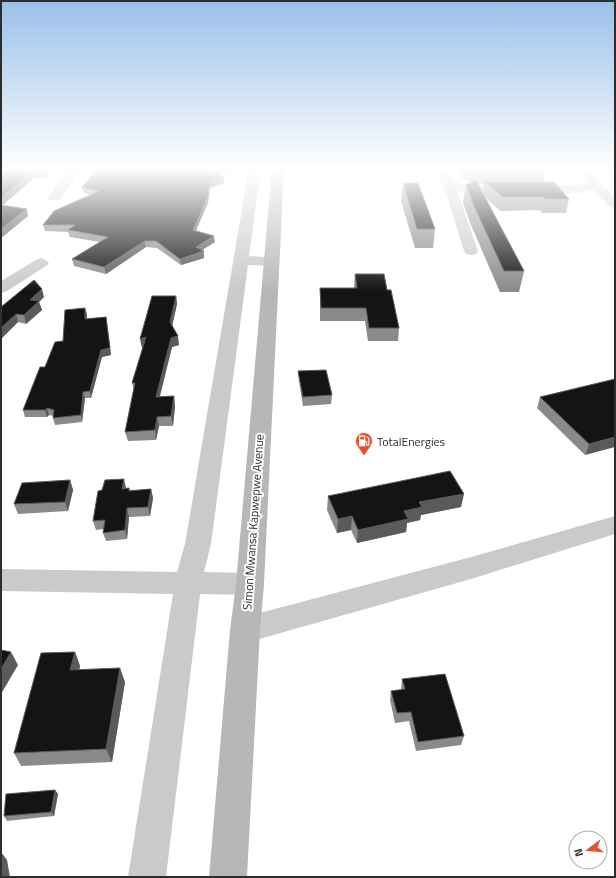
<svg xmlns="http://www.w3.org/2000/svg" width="616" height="878" font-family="'Titillium Web',sans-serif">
<rect width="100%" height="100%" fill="#fff"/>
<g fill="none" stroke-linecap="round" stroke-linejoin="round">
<path fill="#cacaca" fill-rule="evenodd" d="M70,168H82L59,200H49L48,197Z
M249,168H261L249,256L277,258L280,261L277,264L272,266L248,265L211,544L204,572L250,573L260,576L264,584L260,592L250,595L200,594L166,877H128L173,594L1,591V569L177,572L185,544Z
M433,168H445L453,181L467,185H579L588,183L577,168H589L599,182L615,197V208L610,207L592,189L579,193H466L457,190L478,251L476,254L471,255L466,254L464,251L443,184Z
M41,258L46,260L49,263L46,266L7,291L1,293V281L36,260Z
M615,516V534L471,579L245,643L235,639L230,630L235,621L245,617L471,557Z"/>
<path fill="#b7b7b7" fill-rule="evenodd" d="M272,168H284L264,584L260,630L247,877H209L230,630L236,584Z"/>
</g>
<path fill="#8a8a8a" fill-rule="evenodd" d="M1,168H54L44,178H34L3,205L28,216L1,238Z
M461,168H540L544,173L543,182L569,199L566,213H542L540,210L500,211L484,196L524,271L519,292H500L471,225L463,203L466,185L470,183L460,174ZM478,184H484L483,193Z
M90,170L230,172L219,175L224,177V183L210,188L208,203L196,231L215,242L202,250L204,258L181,265L157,248L146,247L106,274L74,266L72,259L100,242L70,237L68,232L45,231L43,225L91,195L84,193L82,187L92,175H91Z
M403,183L435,229L433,248H415L401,201Z
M355,274L387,290L399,328L398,341H368L365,321H320V288H354Z
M176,296L177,304L172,326L179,345L172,347L160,397L174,396L175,406L173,426H159L156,440L128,441L125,432L134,390L132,383L143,347L142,348Z
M44,297L39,302L42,310L26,324L18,322L1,339V307Z
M87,314V319L106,317L111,355L102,357L91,398H85L82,422L55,425L53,418V416L49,415L47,417H25L23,410L45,367L63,341Z
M298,371L332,395L331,404L303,406L299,381Z
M615,379L585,455L537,408L540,397Z
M70,480L73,490L68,511L18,514L14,504Z
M126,488H129L130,490L151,489L153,498L150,516L129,517L127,539L106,541L103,533L104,529L96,530L93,521Z
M328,496L461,507L421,515L420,520L407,523L406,532L357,543L351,530L337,533L327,510Z
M75,652L80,666L79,670L125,682L112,762L21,766L14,753Z
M402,679L464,736L461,745L416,751L409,721L395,723L390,700L391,691L401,690Z
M55,790L58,794L54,816L7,821L4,816Z"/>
<path fill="#5a5a5a" d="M46,168H54L44,178L43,172Z
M226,168H229L230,172L210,178V172Z
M33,171L34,178L1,206V198Z
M224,177V183L210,188L208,203L193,236V230L210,182Z
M27,209L28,216L1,238V229Z
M214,236L215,242L197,253L196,247Z
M145,241L146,247L106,274L104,267Z
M204,251V258L181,265L180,259Z
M42,289L44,297L39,302L42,310L26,324L24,315L30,300Z
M176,296L177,304L171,331L170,322Z
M85,308L87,314V326L85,319Z
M16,314L18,322L1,339V328Z
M106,317L111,355L102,357L91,398L90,391Z
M178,336L179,345L172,347L157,406L156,397L171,338Z
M146,337L148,346L142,348L140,339Z
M83,392L85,398L82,422L81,415Z
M174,396L175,406L173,426L171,416Z
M47,408L49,415L47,417L45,410Z
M157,417L159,426L156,440L155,430Z
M615,437V447L585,455L589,444Z
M124,479L126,488L124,497L122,489Z
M70,480L73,490L68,511L65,502Z
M151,489L153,498L150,516L148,507Z
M464,494L461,507L421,515L420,520L407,523L406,532L357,543L358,530L404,511L419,502Z
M127,508L129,517L127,539L125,530Z
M352,516L351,530L337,533L338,519Z
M11,652L18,665L1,694V669Z
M75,652L80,666L76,684L70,670Z
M120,668L125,682L112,762L106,749Z
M55,790L58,794L54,816L51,812Z
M1,852L7,860L10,877H3L1,866Z"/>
<path fill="#141414" stroke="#5a5a5a" d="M1,168H46L43,172L33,171L1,198Z
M91,168H226L210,172L224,177L210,182L208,197L193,230L214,236L196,247L204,251L180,259L156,241H145L104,267L72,259L108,237L68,230L75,225H43L54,211L99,191L82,187L97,170H90Z
M466,168H540L544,173H472Z
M476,180L524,271H504L474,206L466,185Z
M485,182H554L569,199H545L543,197H503Z
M403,183H418L435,229H417Z
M1,205L27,209L1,229Z
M355,274H384L387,290H391L399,328H369L366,308H321L320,288H357Z
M34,280L42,289L30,300L39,301L24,315L16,314L1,328V307Z
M152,296H176L170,322L178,336L171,338L156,397L174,396L171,416L157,417L155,430L125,432L135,383H132L146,337L140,339Z
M85,308V319L106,317L110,348L101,350L90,391L83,392L81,415L53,418L54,410L47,408L45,410H23L40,367H45L55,342L63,341L65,310Z
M326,370L332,395L303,397L298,371Z
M615,379V437L589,444L540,397Z
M450,471L464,494L419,502L422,507L404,511L408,519L358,530L352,516L338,519L328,496Z
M124,479L122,489L129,488V491L151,489L148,507L127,508L125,530L103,533L105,520L93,521L98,491L102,490L105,480Z
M70,480L65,502L14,504L22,483Z
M1,650L11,652L1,669Z
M75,652L70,670L120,668L106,749L14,753L41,653Z
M445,674L464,736L418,742L411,712L397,713L391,691L405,689L402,679Z
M55,790L51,812L4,816L6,794Z
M1,866L3,877H1Z"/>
<linearGradient id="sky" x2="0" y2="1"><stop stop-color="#9ac0e9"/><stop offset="0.58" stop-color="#fff"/><stop offset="1" stop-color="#fff" stop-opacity="0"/></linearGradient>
<rect width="616" height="291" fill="url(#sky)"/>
<defs>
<symbol id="fuel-pin" viewBox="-11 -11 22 30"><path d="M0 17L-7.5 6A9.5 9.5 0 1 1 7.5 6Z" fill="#e35330" stroke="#fff"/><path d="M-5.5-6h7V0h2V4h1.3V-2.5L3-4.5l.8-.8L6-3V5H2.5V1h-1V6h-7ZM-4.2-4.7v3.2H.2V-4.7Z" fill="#fff"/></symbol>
</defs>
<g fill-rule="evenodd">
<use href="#fuel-pin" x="354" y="431" width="20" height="27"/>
</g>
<g text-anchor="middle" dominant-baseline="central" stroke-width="4" stroke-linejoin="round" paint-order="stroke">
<g font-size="12" fill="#2d2d2d" stroke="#fff" text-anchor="start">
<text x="377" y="441">TotalEnergies</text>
</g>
<g font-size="12" fill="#2d2d2d" stroke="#fff">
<text transform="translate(253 522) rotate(-86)">Simon Mwansa Kapwepwe Avenue</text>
</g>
</g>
<rect width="616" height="878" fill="none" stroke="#2d2d2d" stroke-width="4"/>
<g transform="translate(588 850) rotate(254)"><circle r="19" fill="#ffffff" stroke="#ababab"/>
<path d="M0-3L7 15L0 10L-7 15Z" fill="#e35330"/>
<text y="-6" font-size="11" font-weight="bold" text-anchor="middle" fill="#2d2d2d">N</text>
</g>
</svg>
